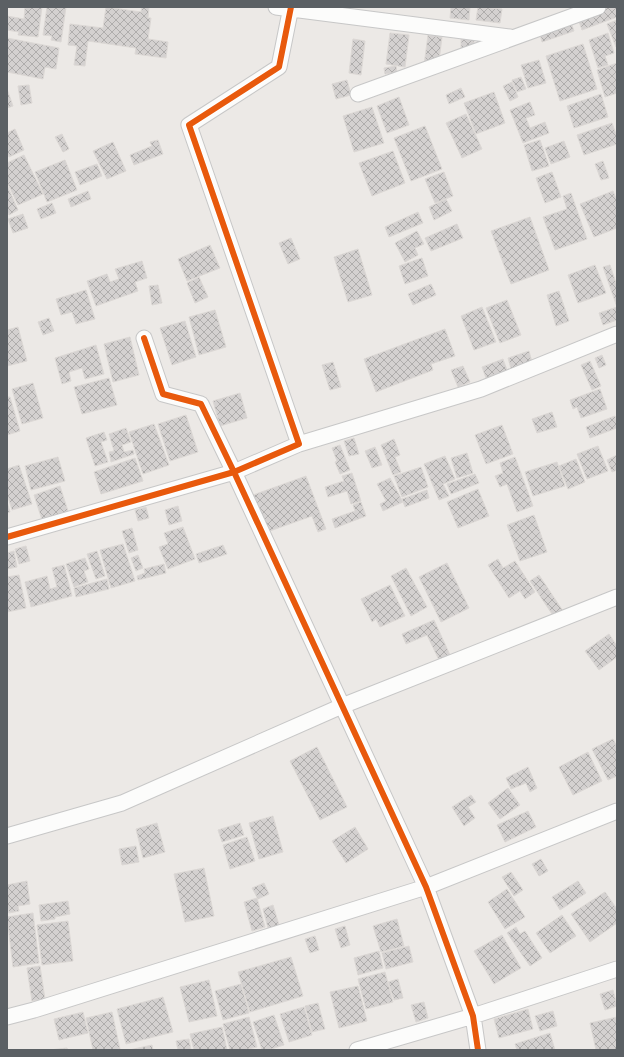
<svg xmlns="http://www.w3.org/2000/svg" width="624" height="1057" font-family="Arial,sans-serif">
<defs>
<pattern id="building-cross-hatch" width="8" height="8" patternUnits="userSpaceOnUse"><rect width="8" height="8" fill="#d4d1d0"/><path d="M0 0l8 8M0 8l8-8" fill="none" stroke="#afadac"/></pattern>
</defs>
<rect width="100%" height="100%" fill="#ece9e6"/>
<path fill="url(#building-cross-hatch)" stroke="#dcd8d5" d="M25,7H42L38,37L18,35L19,32L7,30V16L24,19Z
M47,7H66L61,42L51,40L52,36L43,35Z
M106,7L141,12L142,7H149L148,18H151L148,39L168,42L166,58L135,54L136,48L88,41L85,66L74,65L77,46L68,45L70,24L103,28Z
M451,7H470L469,20L450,18Z
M478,7L502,9L500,23L476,20Z
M603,7H617V17L582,30L577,16Z
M570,20L574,31L542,42L539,31Z
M617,20V46L616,47L607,24Z
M390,33L409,35L405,67L386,64Z
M608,33L614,53L605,56L608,65L598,68L589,40Z
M428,35L442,37L439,61L424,65Z
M7,38L59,48L56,69L45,67L43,79L7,72Z
M353,39L365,41L361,75L349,73Z
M461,39L474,40V50L461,54Z
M583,44L597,89L560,101L546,56Z
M539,60L546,83L528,88L521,65Z
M617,63V93L605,97L597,70Z
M396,66L397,72L385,74L384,68Z
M521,77L526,89L517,92L512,80Z
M347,80L351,95L336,99L332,84Z
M512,82L518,97L510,101L503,86Z
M29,85L32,103L21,105L18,86Z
M461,88L465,97L449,104L446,95Z
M7,89L13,106L7,108Z
M494,92L505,123L476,134L464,103Z
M601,94L608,117L574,128L567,106Z
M399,97L409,125L387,133L377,106Z
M530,102L535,115L526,118L530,128L545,122L549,133L523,143L510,110Z
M372,107L384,143L354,152L343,116Z
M466,114L482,149L462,158L446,123Z
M612,123L617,137V144L584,155L577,135Z
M425,126L442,169L411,181L394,138Z
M15,129L24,150L9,157L7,152V133Z
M62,134L69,149L63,152L55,137Z
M158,140L163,154L134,165L130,155L152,146L150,142Z
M540,140L549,166L532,171L524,145Z
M564,141L570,157L551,164L545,148Z
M113,142L126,171L107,179L93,151Z
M393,151L405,183L372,196L359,163Z
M24,155L43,194L18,205L7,182V163Z
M65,160L77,190L47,202L35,172Z
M603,161L609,178L601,180L595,164Z
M97,164L102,176L80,185L75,172Z
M444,172L453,196L435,203L425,179Z
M552,172L561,197L545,203L536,178Z
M7,185L18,210L9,215L7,211Z
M88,191L91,199L71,207L68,199Z
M613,191L617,201V228L594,237L580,204Z
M571,193L587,239L555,250L543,217L567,209L563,196Z
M446,199L452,211L434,220L429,207Z
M52,203L56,213L41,219L37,209Z
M418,212L423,223L389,237L385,227Z
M23,214L28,228L13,233L8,219Z
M530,217L549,270L511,284L491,231Z
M457,224L463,238L431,251L425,238Z
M417,231L424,244L415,248L418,255L405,262L395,243Z
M291,238L300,259L288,264L279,243Z
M210,245L220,268L187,281L178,259Z
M358,249L372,295L348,302L334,257Z
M422,258L428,276L405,284L399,266Z
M142,261L147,278L135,282L138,291L96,306L87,281L107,274L110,282L119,279L115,269Z
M595,265L606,293L578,303L568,275Z
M610,265L617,286V320L603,325L599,313L617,307L603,267Z
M199,277L208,297L195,303L187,283Z
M431,284L436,295L413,305L408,294Z
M158,285L162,303L152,305L149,286Z
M86,290L95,319L76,324L72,312L61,315L56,299Z
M559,291L569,321L556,326L547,295Z
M507,300L521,335L500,343L486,308Z
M482,307L496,342L474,350L461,316Z
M215,310L226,347L199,355L189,317Z
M49,318L54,331L43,335L38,322Z
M185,321L196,357L172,365L160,328Z
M18,327L27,361L7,366V330Z
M445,329L455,356L431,364L433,370L376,392L364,359Z
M130,337L139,375L113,382L104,344Z
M96,345L104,374L85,379L82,368L69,372L71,381L62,384L55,358Z
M529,351L532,362L511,369L508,358Z
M602,355L606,365L599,368L595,358Z
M503,359L507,370L486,378L482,367Z
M590,361L601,386L592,390L581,365Z
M333,362L341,387L330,390L322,365Z
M463,366L470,382L458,387L451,370Z
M109,378L117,405L82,414L74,387Z
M33,383L43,418L22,424L12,389Z
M600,389L607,409L581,418L577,407L573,409L570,400Z
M240,393L247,418L220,426L213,401Z
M7,397H10L20,431L7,435Z
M552,412L557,427L537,433L532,419Z
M186,415L198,452L170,461L158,424Z
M615,416L617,422V428L590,438L586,427Z
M154,424L169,465L143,474L129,432Z
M502,425L513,454L486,464L475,435Z
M126,428L131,442L122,445L124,452L133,450L134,454L111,462L109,452L114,451L109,434Z
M104,432L107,440L101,442L108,462L95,466L86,438Z
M354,438L359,454L349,456L344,441Z
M394,439L400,455L395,457L401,472L393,475L381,445Z
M340,445L350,470L340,474L335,462L337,461L332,448Z
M598,446L608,471L587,479L577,454Z
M375,447L382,465L372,468L365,451Z
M467,453L473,473L457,478L451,458Z
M617,455V470L612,472L607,460Z
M445,456L455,479L443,484L449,496L439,500L424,464Z
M58,457L65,481L31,490L25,466Z
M515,457L533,506L517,512L507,484L500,487L495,476L503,473L500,463Z
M135,458L143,481L101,494L94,472Z
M576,459L585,482L568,489L559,466Z
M557,462L565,486L533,496L525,472Z
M19,465L32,504L12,510L7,494V469Z
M421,467L428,487L402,497L394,476Z
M352,473L361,501L351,504L347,491L328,497L325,487L344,481L342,476Z
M475,474L479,483L451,494L447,484Z
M306,476L326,529L318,532L312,516L267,532L253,495Z
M390,478L403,502L383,511L380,504L386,501L377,484Z
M60,486L68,511L42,520L34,495Z
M478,489L489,516L458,528L447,502Z
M427,490L429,498L405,507L402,499Z
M7,502L10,512L7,513Z
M361,502L366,516L335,528L332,519L355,511L353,505Z
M178,506L182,521L169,525L165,510Z
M146,507L149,518L138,521L135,510Z
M534,515L547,552L520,561L507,525Z
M183,527L195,559L168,569L159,547L168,544L164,533Z
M132,528L138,550L129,553L122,531Z
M123,544L135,581L111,588L100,550Z
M223,545L227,554L199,563L196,554Z
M26,546L30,561L19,564L15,549Z
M14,551L17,567L7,569V553Z
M97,551L105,576L96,579L87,554Z
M138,555L143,568L136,571L131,558Z
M85,558L89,569L84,571L88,582L74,587L66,564Z
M498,559L503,568L515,561L535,592L525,599L520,591L509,598L488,565Z
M447,563L469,608L441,622L419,577Z
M164,564L166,573L138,580L137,576L145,573L144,569Z
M64,565L72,596L31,607L25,582L47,576L50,589L57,587L52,568Z
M406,568L427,607L411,616L391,576Z
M19,575L26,608L7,612V577Z
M539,575L563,611L554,617L530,581Z
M107,579L109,589L76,597L74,588Z
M390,585L405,616L380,627L376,619L372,622L361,599Z
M434,620L450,655L439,660L427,635L406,644L402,634Z
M609,634L617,646V657L599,670L585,651Z
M613,739L617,747V776L608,780L592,749Z
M317,747L347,807L320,820L290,761Z
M588,752L602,781L573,795L559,767Z
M528,767L537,788L530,792L526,783L511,789L506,778Z
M508,788L520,805L500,819L488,803Z
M471,795L476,802L468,807L475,818L464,826L452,807Z
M528,811L536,827L505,842L497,825Z
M273,816L283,852L259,859L249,823Z
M157,823L165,852L143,858L136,829Z
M240,823L244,835L222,842L218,830Z
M355,827L368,849L346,863L332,841Z
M247,837L255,861L230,869L223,845Z
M136,846L139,862L122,865L119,849Z
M541,859L548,871L539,876L532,864Z
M204,868L214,916L185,922L174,874Z
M511,872L523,890L514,896L502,877Z
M27,881L30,904L18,906L19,911L9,913L7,904V885Z
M578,881L586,893L560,910L552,897Z
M264,883L269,894L258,899L252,888Z
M507,889L525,917L505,929L488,902Z
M605,892L617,909V923L590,942L571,914Z
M257,898L265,927L252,931L244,902Z
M68,901L70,914L55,917V919L41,921L39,905Z
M273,905L279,925L268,928L263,909Z
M33,913L39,963L13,967L7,917Z
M562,915L576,936L550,953L536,933Z
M397,919L404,946L381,952L373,926Z
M68,921L73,961L42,965L37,925Z
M345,926L350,945L341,948L335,929Z
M516,927L520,934L525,931L542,958L530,966L507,933Z
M502,935L521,968L494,984L474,951Z
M315,936L319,950L310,953L305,939Z
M409,946L413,962L386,969L382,953Z
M379,951L383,968L358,975L354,958Z
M291,957L303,996L250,1012L238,972Z
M40,966L45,999L32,1001L27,968Z
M385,972L393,1002L366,1009L358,979Z
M398,979L403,998L394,1000L388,982Z
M209,980L217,1016L189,1022L180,987Z
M241,984L249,1013L223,1020L215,991Z
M358,986L367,1021L339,1028L330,992Z
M613,990L617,1006L605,1010L600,994Z
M163,997L173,1032L126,1044L117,1009Z
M424,1002L428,1018L416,1022L411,1005Z
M318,1003L325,1029L312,1032L305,1006Z
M304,1007L312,1035L289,1042L280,1014Z
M528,1009L533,1029L499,1038L494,1019Z
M553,1011L557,1026L540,1031L535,1016Z
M83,1012L88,1033L59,1040L54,1019Z
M112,1012L120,1049L114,1050H93L86,1018Z
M274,1015L284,1045L268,1050H262L253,1022Z
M249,1017L257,1047L244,1050H230L223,1024Z
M617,1017V1050H596L590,1023Z
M222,1027L227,1050H194L190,1034Z
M550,1033L555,1050H517L515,1044Z
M189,1039L191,1050H178L176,1041Z
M152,1045L153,1050H129Z
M67,1048L68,1050H49Z"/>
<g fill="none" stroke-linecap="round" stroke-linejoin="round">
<defs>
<path id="street" d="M276,7L510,37
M358,94L598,7
M144,338L163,394L201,404L234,472L426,887L473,1016L478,1050
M299,444L481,389L617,334
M7,537L234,472L299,444L189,125L279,67L291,7
M7,836L122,803L342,706L617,597
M7,1017L34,1010L426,887L617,811
M357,1050L473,1016L617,969"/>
</defs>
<use href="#street" stroke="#c7c7c7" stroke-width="17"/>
<use href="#street" stroke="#fcfcfb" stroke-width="15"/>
<defs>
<path id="cycleway" d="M144,338L163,394L201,404L234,472L426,887L473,1016L478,1050
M7,537L234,472L299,444L189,125L279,67L291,7"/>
</defs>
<use href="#cycleway" stroke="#fff" stroke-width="8"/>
<use href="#cycleway" stroke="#e8590c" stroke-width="6"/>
</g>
<rect width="624" height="1057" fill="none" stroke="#5b6064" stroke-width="16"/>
</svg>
